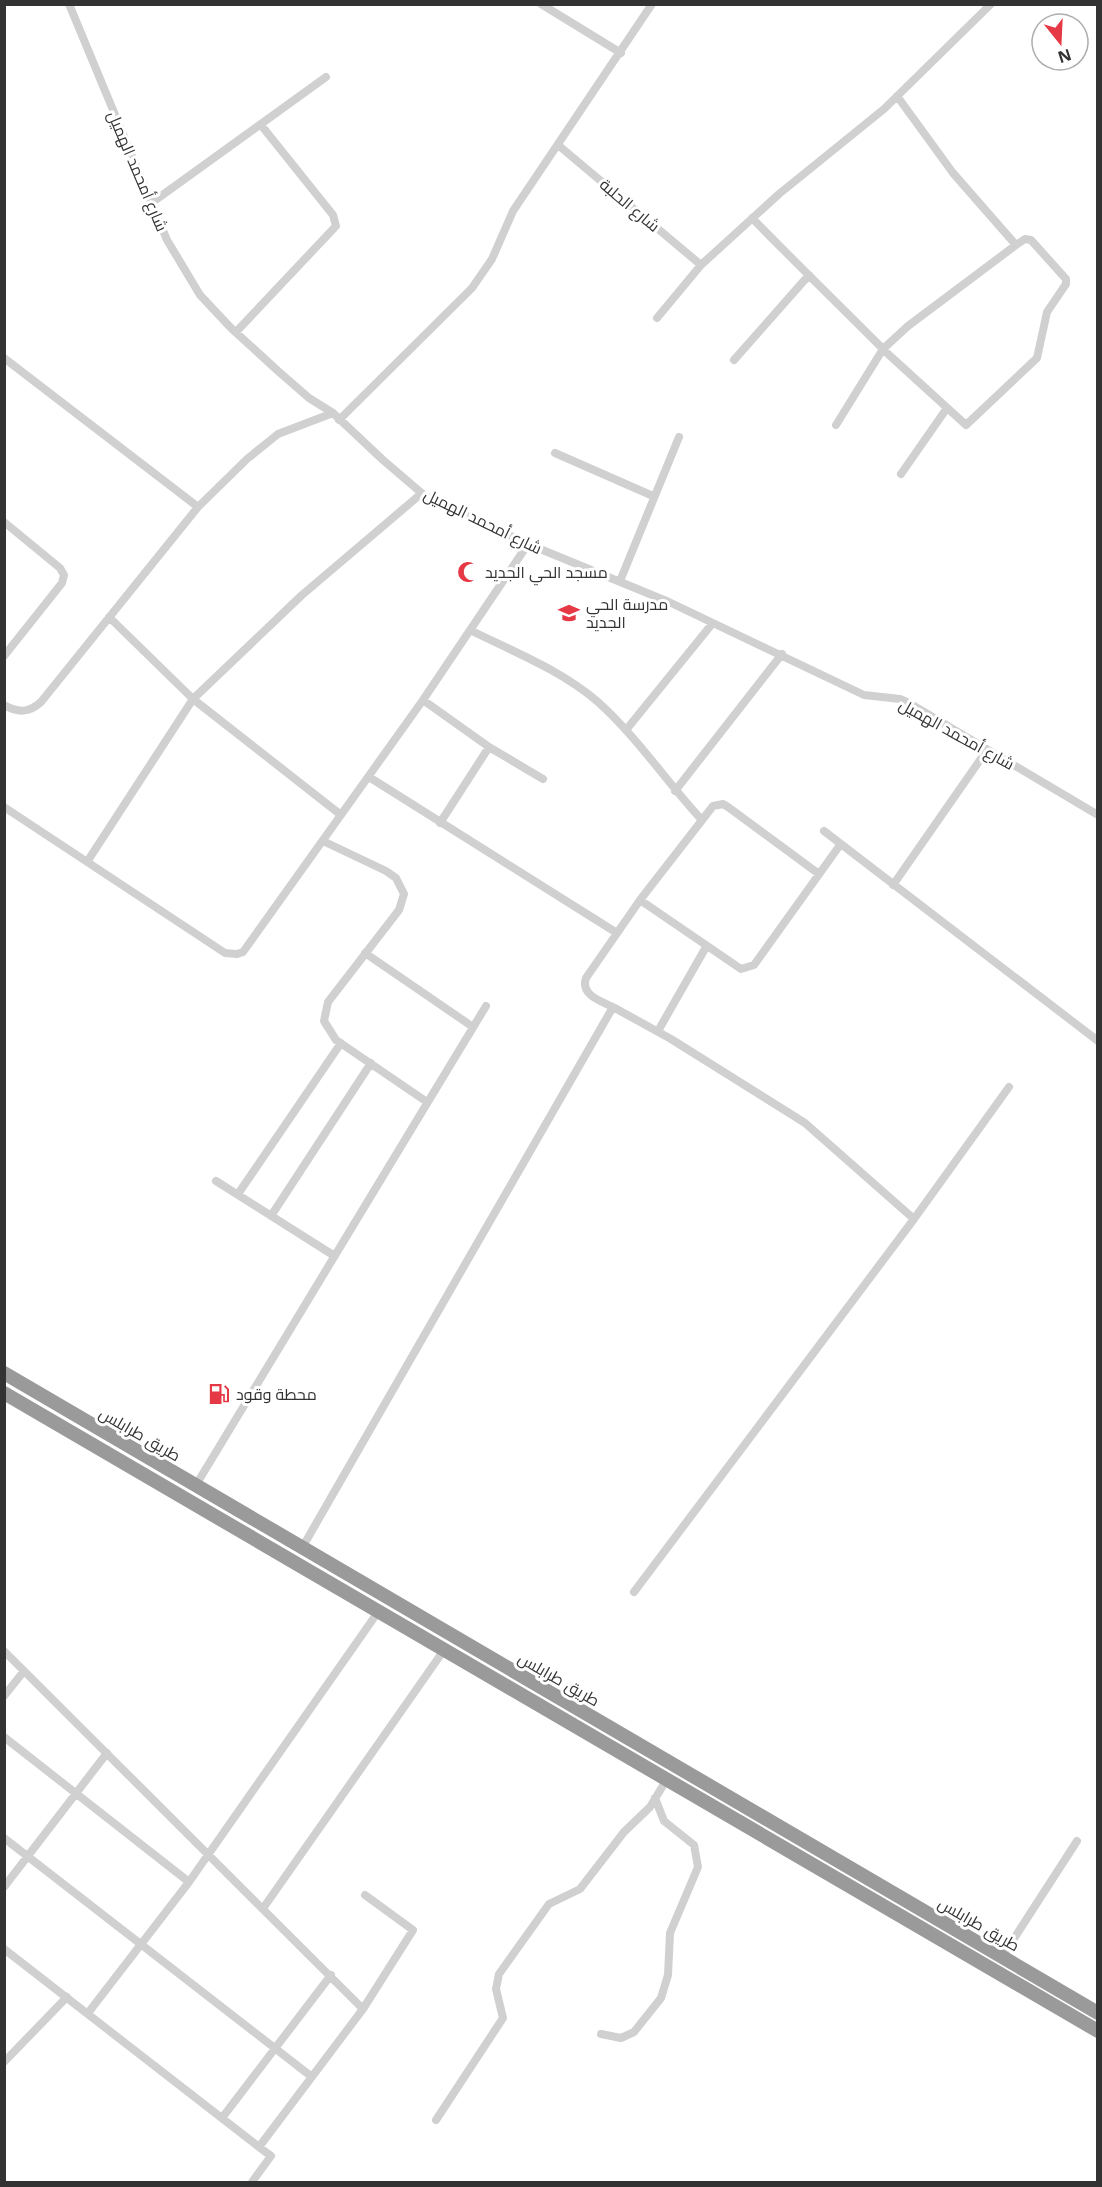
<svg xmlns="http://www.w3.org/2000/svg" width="1102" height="2187" font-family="'Open Sans',Cairo,sans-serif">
<rect width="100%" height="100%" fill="#fff"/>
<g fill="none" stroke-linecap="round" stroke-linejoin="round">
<path stroke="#d0d0d0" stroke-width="8" d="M69,4L167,240L200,295L231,328L278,371L309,398L333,413L383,460L425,496L528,544L669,602L864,695L900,699L909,703L1098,815
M541,4L621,53
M897,96L953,173L1016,245
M558,145L701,265
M150,204L326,77
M752,218C795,262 839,305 883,349L888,354L966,425L1037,358L1047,312L1066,284V279L1031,240L1025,239L1016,245L908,326L883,349L836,425
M657,318L701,265L779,194L884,109L991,4
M236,332L336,226L333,215L261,125
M4,358L198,507
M734,360L809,275
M339,420L472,288L492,259L513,211L652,4
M555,453L653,496
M901,474L947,408
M4,522L60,568L64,575L62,583L4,656
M620,581L679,437
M109,617L193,699L341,815
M470,630C514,652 561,670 598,702C637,737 666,781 701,819
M423,700L489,747L543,779
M4,705C18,713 29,713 41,702L198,507L247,459L278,434L333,413
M626,730L712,624
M369,777L617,933
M675,791L782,654
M4,807L225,953L237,954L243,952L423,700L528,544
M440,823L489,747
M824,831L1098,1041
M323,841L386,871L396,878L404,894L399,910L328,1002L324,1021L336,1040L427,1102
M87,862L193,699L302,595L422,493
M893,885L987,750
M640,900L741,969L754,965L840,845
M365,953L473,1027
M613,1007C601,1001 580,995 586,978L640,900L713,806L723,804L728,807L819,874
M658,1031L706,947
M216,1181L333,1255
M238,1194L341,1043
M271,1216L371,1063
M914,1219L1009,1087
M196,1485L486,1006
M302,1548L613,1007L671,1039L805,1123L914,1219L634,1592
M4,1651L363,2009L259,2147L4,1949
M4,1696L24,1671
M4,1737L189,1882
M4,1838L312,2077
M4,1887L107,1753
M264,1907L444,1650
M1002,1957L1077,1841
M363,2009L413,1930L365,1895
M88,2013L189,1882L378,1612
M601,2034L621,2038L634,2032L661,1998L668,1975L670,1933L698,1867L694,1845L664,1821L655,1798
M4,2062L67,1997
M222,2118L331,1975
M436,2120L503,2018L496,1989L499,1974L549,1904L580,1889L624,1832L650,1807L667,1779
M252,2182L271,2156L259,2147"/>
<path stroke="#9a9a9a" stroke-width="14" d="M4,1373L1098,2013
M4,1393L1098,2031"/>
</g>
<defs>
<symbol id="mosque-bare" viewBox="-9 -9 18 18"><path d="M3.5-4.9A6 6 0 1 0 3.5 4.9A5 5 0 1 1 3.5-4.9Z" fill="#e63946" stroke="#fff" stroke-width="2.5" paint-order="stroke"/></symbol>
<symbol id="school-bare" viewBox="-9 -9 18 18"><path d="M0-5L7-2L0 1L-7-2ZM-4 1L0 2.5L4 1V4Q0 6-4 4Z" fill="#e63946" stroke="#fff" stroke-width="2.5" paint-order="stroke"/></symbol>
<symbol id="fuel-bare" viewBox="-9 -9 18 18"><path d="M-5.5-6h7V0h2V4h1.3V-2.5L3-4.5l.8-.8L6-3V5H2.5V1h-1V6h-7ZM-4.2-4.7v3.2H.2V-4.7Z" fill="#e63946" stroke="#fff" stroke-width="2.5" paint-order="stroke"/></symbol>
</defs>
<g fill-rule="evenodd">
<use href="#mosque-bare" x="453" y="557" width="30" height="30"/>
<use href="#school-bare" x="554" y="598" width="30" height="30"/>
<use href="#fuel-bare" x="204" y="1379" width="30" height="30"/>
</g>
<g text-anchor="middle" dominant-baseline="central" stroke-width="6" stroke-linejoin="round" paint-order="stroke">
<g font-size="16" fill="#333" stroke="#fff">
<text transform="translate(138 171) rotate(67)">شارع أمحمد الهميل</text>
<text transform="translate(630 205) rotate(40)">شارع الحلبة</text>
<text transform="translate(483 521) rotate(26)">شارع أمحمد الهميل</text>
<text transform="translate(957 734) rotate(29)">شارع أمحمد الهميل</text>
<text transform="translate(140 1434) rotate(30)">طريق طرابلس</text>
<text transform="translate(559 1679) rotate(30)">طريق طرابلس</text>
<text transform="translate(979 1924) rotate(30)">طريق طرابلس</text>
</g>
<g font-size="16" fill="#333" stroke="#fff" text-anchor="start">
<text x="485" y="572">مسجد الحي الجديد</text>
<text x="586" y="604">مدرسة الحي<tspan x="586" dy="18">الجديد</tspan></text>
<text x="236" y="1394">محطة وقود</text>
</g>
</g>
<rect width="1102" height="2187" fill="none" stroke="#333333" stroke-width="12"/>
<g transform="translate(1060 42) rotate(162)"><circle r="28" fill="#ffffff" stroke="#adadad" stroke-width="1.5"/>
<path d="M0-4.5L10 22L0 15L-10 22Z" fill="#e63946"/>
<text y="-9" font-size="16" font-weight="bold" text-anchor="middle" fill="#333333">N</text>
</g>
</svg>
